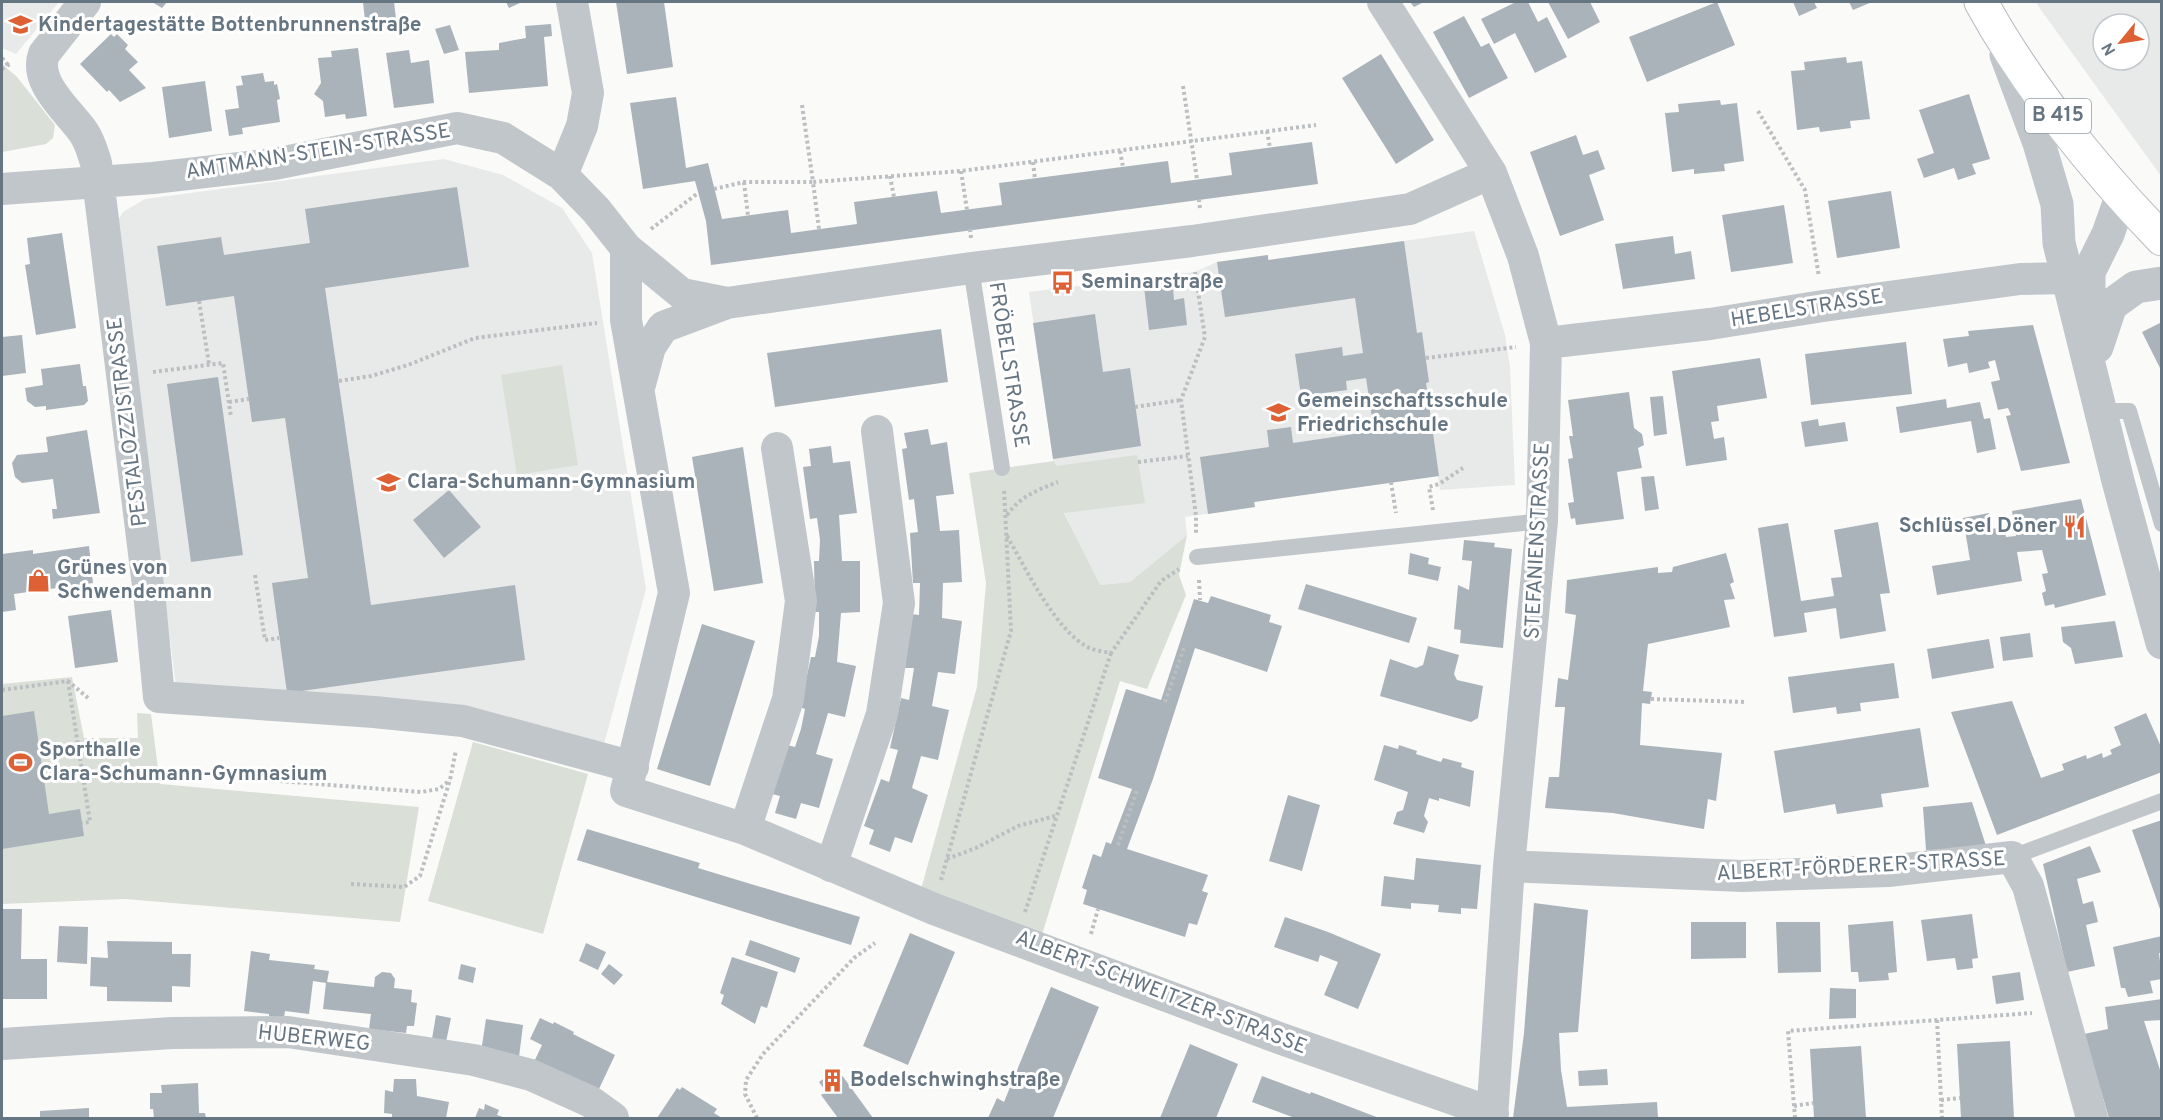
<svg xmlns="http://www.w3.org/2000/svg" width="2163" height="1120" font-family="Overpass,sans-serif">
<rect width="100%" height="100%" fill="#fafaf8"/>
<path fill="#e8e9e9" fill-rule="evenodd" d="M2,2H59L16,54L2,48Z
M2036,2H2161V176L2041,10ZM2103,24H2139V60H2103Z
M444,159L503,175L562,208L592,253L646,589L604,744L497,716L352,695L287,693L176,686L117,222L123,212L145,199Z
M1474,231L1505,335L1510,367L1515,485L1440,490L1438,476L1255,502V507L1185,517L1187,535L1130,582L1099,585L1064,512L1053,459L1029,292L1195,272L1217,262L1268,255L1269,260Z"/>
<path fill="#dadfd7" d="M2,64L17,77L55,125L53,138L46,144L2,152Z
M562,365L578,465L517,475L501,375Z
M1137,455L1145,503L1064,513L1100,585L1130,582L1187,535L1179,575L1186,595L1147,689L1120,681L1041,938L920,893L977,687L986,583L969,473L1054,461L1056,466Z
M72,677L84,738H138L137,713L151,714L160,784L419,807L400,922L125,899L2,904V684Z
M473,742L588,774L543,934L428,901Z"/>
<path fill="#aab3b9" d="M152,2H167L162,8Z
M363,2H394L397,27L366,30Z
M506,2H522L509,8Z
M616,2H664L673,67L627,74Z
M1410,2H1424L1414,7Z
M1516,2H1528L1538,22L1547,17L1567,57L1535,73L1515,33L1494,44L1481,19Z
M1548,2H1590L1600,22L1568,39Z
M1717,2L1735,45L1647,82L1629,37Z
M1793,2H1814L1817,8L1799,16Z
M1849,2H1872L1853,10Z
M1464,16L1481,47L1489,43L1508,78L1469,98L1433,32Z
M551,24L552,36L544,37L548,86L469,93L465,52L499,50V43L526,38L525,26Z
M450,25L459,50L444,54L435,29Z
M111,34L114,37L117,34L128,45L125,49L138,62L129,70L146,88L120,102L109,90L107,92L80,64Z
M358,48L367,116L346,119L345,114L325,117L323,101L314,94L321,83L318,58L332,57L331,51Z
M409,50L411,63L429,60L434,103L394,108L386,53Z
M1381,54L1434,140L1396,164L1342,78Z
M1846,57L1847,63L1862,61L1870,119L1850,121L1851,128L1820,132L1819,127L1797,130L1791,71L1805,70L1804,62Z
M263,73L265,82L274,81V85L277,84L280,99L277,100L280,122L242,128L243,134L229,136L225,110L239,108L236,86L243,85L241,76Z
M205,81L212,131L169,138L162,87Z
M1969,94L1990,159L1972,164L1976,174L1958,180L1954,168L1924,178L1917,159L1934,153L1919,110Z
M676,97L686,168L708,163L722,219L788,210L791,233L857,224L854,202L937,191L941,213L1002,205L999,183L1168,161L1171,183L1232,175L1229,153L1312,142L1318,184L711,265L706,221L695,181L643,189L630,103Z
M1720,100L1721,105L1737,103L1744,161L1724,164L1725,171L1694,174V169L1672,172L1665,113L1679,112L1678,104Z
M1576,135L1583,155L1598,150L1605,169L1589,175L1604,220L1560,236L1530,152Z
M457,187L469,267L325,288L371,605L515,585L525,660L287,693L272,583L308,578L285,418L252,422L234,296L166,306L157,246L221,237L224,255L310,243L305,209Z
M1891,191L1900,248L1837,258L1828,201Z
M1784,205L1793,263L1731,272L1722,215Z
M62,233L76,328L36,335L25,265L30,264L27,238Z
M1673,236L1675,254L1691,251L1695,279L1623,289L1615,244Z
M1404,241L1417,333L1422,332L1429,382L1426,383L1439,476L1254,502L1255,507L1208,514L1200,457L1269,447L1267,430L1291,427L1293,443L1374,431L1366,378L1346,381L1347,390L1301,396L1295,354L1342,347L1343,356L1363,353L1355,298L1225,317L1217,262L1268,255V260Z
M1172,275L1174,300L1184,298L1187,325L1149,330L1143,278Z
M1095,314L1103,372L1130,368L1141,446L1053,459L1033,323Z
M2162,322V372L2142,332Z
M2033,325L2070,463L2021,471L2006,416L2011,415L2008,408L1998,410L1991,382L2000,380L1995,360L1988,362L1990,368L1969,373L1967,363L1948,367L1943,339L1969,336L1968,331Z
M941,329L948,382L775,407L767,353Z
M22,335L26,373L2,376V337Z
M1906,342L1912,394L1811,405L1805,354Z
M1760,358L1767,398L1717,406L1719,421L1711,422L1714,439L1724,437L1727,460L1686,466L1672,371Z
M80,364L83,386H86L88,401L84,405L46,410V406L35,407L27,401L25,388L43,385L41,369Z
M218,377L243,555L191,562L167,384Z
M1629,392L1634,428L1642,434L1644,445L1638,448L1642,468L1617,472L1624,519L1576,525L1575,518L1571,519L1568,503L1574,502L1568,459L1573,458L1569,436H1573L1568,400Z
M1663,396L1667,434L1654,436L1650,397Z
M1946,399L1947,408L1980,402L1984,419L1990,418L1996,449L1977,453L1971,421L1900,433L1896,407Z
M1818,419L1819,426L1845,422L1848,441L1805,447L1801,422Z
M928,429L931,445L947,442L954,494L936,496L940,531L959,530L962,582L943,583L942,618L962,621L955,674L938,672L932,706L949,710L938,760L921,756L912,788L928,795L912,843L895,837L890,852L869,844L874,830L864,826L881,779L889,782L898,750L890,748L901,698L909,700L914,668H905L911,614L919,615L920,583H913L910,533L918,532L914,499L909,500L902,449L907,448L904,433Z
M87,430L100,513L53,519L52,509H57L53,479L22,483L15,477L12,463L17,455L48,452L46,437Z
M831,446L833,463L850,461L857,513L839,515L842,561H860V612L841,613L837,662L856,666L845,717L828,713L816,754L833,759L819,808L801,803L796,819L775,813L780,796L772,794L787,745L795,747L801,729L805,709L800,707L811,657H815L819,636V612H815L814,561H819L820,540L817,518L810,519L803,467L811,466L809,449Z
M743,447L763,583L714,591L692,457Z
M1654,476L1659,509L1645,511L1641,477Z
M449,490L481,527L444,558L413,520Z
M2081,499L2106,595L2055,608L2054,604L2045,606L2042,593L2046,591L2042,574L2048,573L2042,550L2017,552L2022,581L1937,595L1932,566L1970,560L1963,518L1989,513L1991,529L2004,527L2006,537L2016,536L2012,511Z
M1878,522L1890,593L1880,594L1886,631L1840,639L1836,608L1804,613L1807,632L1774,637L1758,528L1788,523L1801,601L1834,596L1831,578L1842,577L1834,530Z
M1464,540L1495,543L1494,547L1512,549L1503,648L1460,643L1461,630L1454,629L1458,585L1469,590L1472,561L1462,560Z
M89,546L93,583L14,594L16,610L2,612V554L33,550V554Z
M1410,553L1429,558L1428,564L1441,567L1438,581L1408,574Z
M1726,553L1734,582L1730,584L1735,599L1724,600L1730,627L1648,644L1643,691L1652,692L1650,704L1642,703L1640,745L1722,753L1716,801L1708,799L1704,829L1613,813L1545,808L1549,777H1559L1565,707H1555L1558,678L1568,680L1576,615L1565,613L1567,580L1658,567V573L1672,572L1673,567Z
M1306,584L1417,618L1409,643L1298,609Z
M1211,596L1271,615L1269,622L1282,626L1267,672L1195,648L1153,779L1127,849L1208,875L1202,891L1208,893L1197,925L1189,923L1185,937L1083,904L1087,890L1082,888L1093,854L1101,857L1106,842L1111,844L1132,789L1098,778L1126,689L1161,700L1194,599L1208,603Z
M111,610L118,662L75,668L68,616Z
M2115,621L2123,657L2075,664L2071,648L2063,642L2061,627Z
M702,624L755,641L710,786L657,769Z
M2030,633L2033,657L2003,661L2000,637Z
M1989,639L1994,668L1932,679L1927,649Z
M1428,646L1459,655L1454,674L1457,680L1483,686L1478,718L1471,722L1380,696L1390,659L1416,668L1423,665Z
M1894,663L1899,698L1860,703L1861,711L1837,714L1836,707L1793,713L1788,677Z
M2012,701L2041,778L2064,770L2062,764L2086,755L2087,759L2102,753L2103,758L2112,754L2110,750L2121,745L2114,727L2146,713L2162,749V772L1997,835L1951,712Z
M34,711L49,814L80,809L84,836L2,849V716Z
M1920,728L1929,787L1881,794L1883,807L1837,814L1835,804L1784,813L1774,751Z
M1384,745L1398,749L1399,745L1417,751L1416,754L1441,762L1443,758L1462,763L1461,767L1474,771L1470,807L1439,798V801L1429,798L1424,816L1428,822L1424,833L1393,824L1397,812L1403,810L1408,792L1374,780Z
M1288,795L1320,805L1302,871L1269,861Z
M1972,802L1987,849L1926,850L1923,807Z
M2162,820V912H2161L2132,830Z
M587,829L700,863L698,868L860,917L851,945L577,860Z
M2090,846L2101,872L2077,879L2083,904L2093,901L2098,922L2086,925L2095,966L2067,972L2043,864Z
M1416,858L1481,865L1477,909L1461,908V914L1438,912L1439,905L1411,903V909L1381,906L1384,876L1414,880Z
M1534,903L1588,910L1578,1032L1559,1033L1561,1070L1567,1107L1657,1102L1658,1118H1513L1524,1033Z
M2,909H22L21,959H47V999H2Z
M1972,914L1978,958L1972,959L1973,968L1957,970L1955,958L1927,961L1921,920Z
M1285,917L1328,932L1381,954L1358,1009L1324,995L1338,962L1320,955L1318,962L1274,947Z
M1893,921L1897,972L1888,973L1889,980L1859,982L1858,972H1851L1848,925Z
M1691,922H1746V958L1691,959Z
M1776,922H1820L1821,972L1778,973Z
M59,926L88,927L87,964L57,962Z
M910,933L955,952L908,1065L863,1046Z
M2162,936V953H2159L2162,979L2150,981L2153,993L2128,997L2125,988H2121L2113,947Z
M750,940L800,958L795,973L745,955Z
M107,941L172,942V954H191L190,987L172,986V1002L107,1001V987L90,986L91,957L108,958Z
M586,943L606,952L598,970L579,961Z
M251,951L270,954L269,960L315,965L314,969L329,971L327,982L374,987L375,977L382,972L391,973L395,979L394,988L412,990L411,1002L417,1003L414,1026H407L406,1033L369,1029L371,1014L323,1009L326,983L313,981L309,1014L285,1011L284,1018L269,1016V1014L244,1011Z
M732,957L778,972L767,1008L761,1006L755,1024L721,1004L724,995L720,993Z
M461,964L476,968L473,983L458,979Z
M609,964L623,975L614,985L601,974Z
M2020,972L2024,1000L1996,1004L1992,976Z
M1051,987L1099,1007L1053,1118H988L997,1098L1004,1102Z
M1830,988L1856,989V1018L1829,1019Z
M2162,999V1020L2144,1021L2162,1076V1118H2109L2084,1034L2108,1029L2105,1007Z
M436,1015L451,1018L446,1042L432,1039Z
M540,1018L553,1024L554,1022L574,1032L573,1034L615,1055L598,1091L533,1064L542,1045L530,1039Z
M486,1019L523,1025L519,1057L481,1052Z
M2010,1041L2014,1118H1961L1957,1044Z
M1190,1044L1238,1064L1216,1118H1160Z
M1861,1046L1866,1118H1814L1810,1049Z
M837,1069L844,1078L873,1118H838L821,1095L826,1092L819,1082Z
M1607,1069L1608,1085L1579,1086L1578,1071Z
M1262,1076L1310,1094L1311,1092L1379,1118H1295L1252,1102Z
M394,1079H416L417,1096L449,1102L446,1118H392V1114L384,1113L385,1090L393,1092Z
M198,1083L199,1113H205L206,1118H154L153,1109H150V1093H162L161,1085Z
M682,1087L717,1109L714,1113L722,1118H657L677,1088L680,1090Z
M485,1104L499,1110L497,1115L506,1118H475L479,1108L484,1110Z
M89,1108V1118H40V1111Z"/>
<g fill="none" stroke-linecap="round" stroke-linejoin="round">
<defs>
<path id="primary" d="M1981,2C2027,86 2095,170 2162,239"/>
</defs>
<use href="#primary" stroke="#b5babe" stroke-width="35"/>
<path stroke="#bcbfc2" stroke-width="4" stroke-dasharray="3 3" stroke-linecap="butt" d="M2,58L8,65
M2,69L8,65L12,64
M1183,86L1197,179
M802,105L813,182L961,171L1316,125
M1758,111L1805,190L1819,277
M1267,131L1270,148
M1120,151L1123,167
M1033,162L1035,179
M961,171L967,210
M890,176L894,197
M744,182L748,216
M714,189L744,182H813L819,229
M1199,199L1200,209
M651,229L698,193
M970,229L971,238
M1195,272L1205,337L1181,400L1196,516V534
M199,301L209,364
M1426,358L1516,347
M153,372L223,363L231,417
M339,381L371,376L408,365L475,338L597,323
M229,402L249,399
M1135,407L1181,400
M1138,462L1188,456
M1391,482L1396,513
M1433,510L1429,487L1439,484L1463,468
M1007,515C1021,496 1037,490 1058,482
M1007,536C1025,567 1058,636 1092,649C1098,651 1105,652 1111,653L1161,581L1179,569
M255,575L265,640L279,638
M1199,580L1200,600
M68,681L90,822L82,823
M2,690L68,681L88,698
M1651,699L1746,702
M1165,702L1185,645
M190,774L421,792L439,789L450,780
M1118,845L1137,790
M947,859L976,848L1018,826L1055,816
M941,880L1011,631L1004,489
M351,884L404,887L420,876L450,780L456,750
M1025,912L1111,653
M1091,934L1098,909
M1937,1020L1942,1118
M1941,1100L1960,1098
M1794,1106L1813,1103
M757,1118L745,1094L746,1080L763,1054L854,958L875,943
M1795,1118L1788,1031L2032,1013"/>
<path stroke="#c1c6ca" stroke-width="16" d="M971,268L1002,468
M2100,411H2129L2162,524
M1197,557L1542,521
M2012,857L2162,801"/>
<path stroke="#c1c6ca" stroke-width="32" d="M85,2L44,54C33,83 69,111 84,133C90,142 93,153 96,163L150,602L159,697L374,712L463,721L633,767
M1383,2L1491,173L1523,256L1546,343L1542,521L1509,866L1492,1118
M562,175L582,126L588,93L572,2
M2,189L153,178L274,164L457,128L503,138L562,175L596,210L626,248L682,294L727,303L971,268L1192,241L1410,209L1491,173
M626,248V320L674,593L626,791L745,829L934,909L1279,1038L1493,1113
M1546,343L1710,324L1823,306L2020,279L2068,278
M640,384L650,347L663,327L727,303
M745,829L788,699L801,601L777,448
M831,866L882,714L899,603L877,431
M1509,866L1742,876L1888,871L2012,857L2028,886L2092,1118
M2,1044L172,1033L288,1032L474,1060L531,1075L591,1102L613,1118"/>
<path stroke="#c1c6ca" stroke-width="33" d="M2006,55L2039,143L2057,204L2059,243L2118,481L2162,643
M2089,313V272L2108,234L2121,197
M2097,347L2111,305L2136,287L2162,283"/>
<use href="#primary" stroke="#fff" stroke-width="33"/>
</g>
<defs>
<symbol id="school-bare" viewBox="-9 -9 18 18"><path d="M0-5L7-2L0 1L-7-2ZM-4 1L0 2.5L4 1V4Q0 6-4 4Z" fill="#dd6135" stroke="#fff" stroke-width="2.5" paint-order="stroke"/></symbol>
<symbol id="bus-bare" viewBox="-9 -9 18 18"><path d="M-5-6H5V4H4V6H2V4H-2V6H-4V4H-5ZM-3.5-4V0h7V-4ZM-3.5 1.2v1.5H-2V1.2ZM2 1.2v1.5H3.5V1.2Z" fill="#dd6135" stroke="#fff" stroke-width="2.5" paint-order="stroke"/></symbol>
<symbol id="restaurant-bare" viewBox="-9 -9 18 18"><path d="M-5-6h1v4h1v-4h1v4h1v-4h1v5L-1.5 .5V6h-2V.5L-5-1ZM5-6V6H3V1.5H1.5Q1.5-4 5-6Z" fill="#dd6135" stroke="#fff" stroke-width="2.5" paint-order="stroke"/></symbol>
<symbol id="shop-bare" viewBox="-9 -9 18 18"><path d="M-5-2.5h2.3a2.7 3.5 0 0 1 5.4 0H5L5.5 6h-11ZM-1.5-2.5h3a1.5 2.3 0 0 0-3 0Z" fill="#dd6135" stroke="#fff" stroke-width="2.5" paint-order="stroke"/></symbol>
<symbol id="stadium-bare" viewBox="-9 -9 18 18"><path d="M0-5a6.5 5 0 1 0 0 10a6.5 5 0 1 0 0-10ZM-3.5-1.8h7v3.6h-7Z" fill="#dd6135" stroke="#fff" stroke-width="2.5" paint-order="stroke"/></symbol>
<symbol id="building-bare" viewBox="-9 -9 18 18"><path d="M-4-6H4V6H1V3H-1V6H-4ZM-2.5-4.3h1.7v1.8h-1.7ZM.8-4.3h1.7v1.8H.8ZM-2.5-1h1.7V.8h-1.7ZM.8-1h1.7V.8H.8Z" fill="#dd6135" stroke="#fff" stroke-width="2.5" paint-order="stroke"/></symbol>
</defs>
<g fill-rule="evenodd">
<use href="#school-bare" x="4" y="8" width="33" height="33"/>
<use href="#bus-bare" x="1046" y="266" width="33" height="33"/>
<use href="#school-bare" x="1262" y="396" width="33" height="33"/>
<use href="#school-bare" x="372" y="466" width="33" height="33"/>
<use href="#restaurant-bare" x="2058" y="510" width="33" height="33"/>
<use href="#shop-bare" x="22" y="564" width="33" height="33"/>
<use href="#stadium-bare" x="4" y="746" width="33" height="33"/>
<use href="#building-bare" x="816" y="1064" width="33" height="33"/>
</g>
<g text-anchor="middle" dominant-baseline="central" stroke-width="6" stroke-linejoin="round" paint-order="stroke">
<rect fill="#fff" stroke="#949ea8" stroke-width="1.5" x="2025" y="99" width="66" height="34" rx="4.5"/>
<g font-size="20" font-weight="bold" fill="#667582">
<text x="2058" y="116">B 415</text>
</g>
<g font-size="21" font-weight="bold" fill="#667582" stroke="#fff" text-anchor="start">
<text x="38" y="25">Kindertagestätte Bottenbrunnenstraße</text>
<text x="1081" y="282">Seminarstraße</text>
<text x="1297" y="401">Gemeinschaftsschule<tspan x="1297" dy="24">Friedrichschule</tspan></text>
<text x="407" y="482">Clara-Schumann-Gymnasium</text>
<text x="2057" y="526" text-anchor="end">Schlüssel Döner</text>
<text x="57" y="568">Grünes von<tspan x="57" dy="24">Schwendemann</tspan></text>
<text x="39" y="750">Sporthalle<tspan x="39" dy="24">Clara-Schumann-Gymnasium</tspan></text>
<text x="850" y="1080">Bodelschwinghstraße</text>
</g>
<g font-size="21" fill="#667582" stroke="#fff">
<text transform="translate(318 152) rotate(-9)">AMTMANN-STEIN-STRASSE</text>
<text transform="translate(1807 309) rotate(-9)">HEBELSTRASSE</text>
<text transform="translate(1008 365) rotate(81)">FRÖBELSTRASSE</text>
<text transform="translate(128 422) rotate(-97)">PESTALOZZISTRASSE</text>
<text transform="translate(1538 541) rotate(-87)">STEFANIENSTRASSE</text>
<text transform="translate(1861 867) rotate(-3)">ALBERT-FÖRDERER-STRASSE</text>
<text transform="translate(1161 993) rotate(21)">ALBERT-SCHWEITZER-STRASSE</text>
<text transform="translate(314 1039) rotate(6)">HUBERWEG</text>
</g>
</g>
<rect width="2163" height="1120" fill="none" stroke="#667582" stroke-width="6"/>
<g transform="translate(2121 42) rotate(240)"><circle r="28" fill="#ffffff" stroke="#c2c8cd" stroke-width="1.5"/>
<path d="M0-4.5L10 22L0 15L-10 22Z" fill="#dd6135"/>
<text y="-9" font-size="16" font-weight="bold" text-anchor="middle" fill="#667582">N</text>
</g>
</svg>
